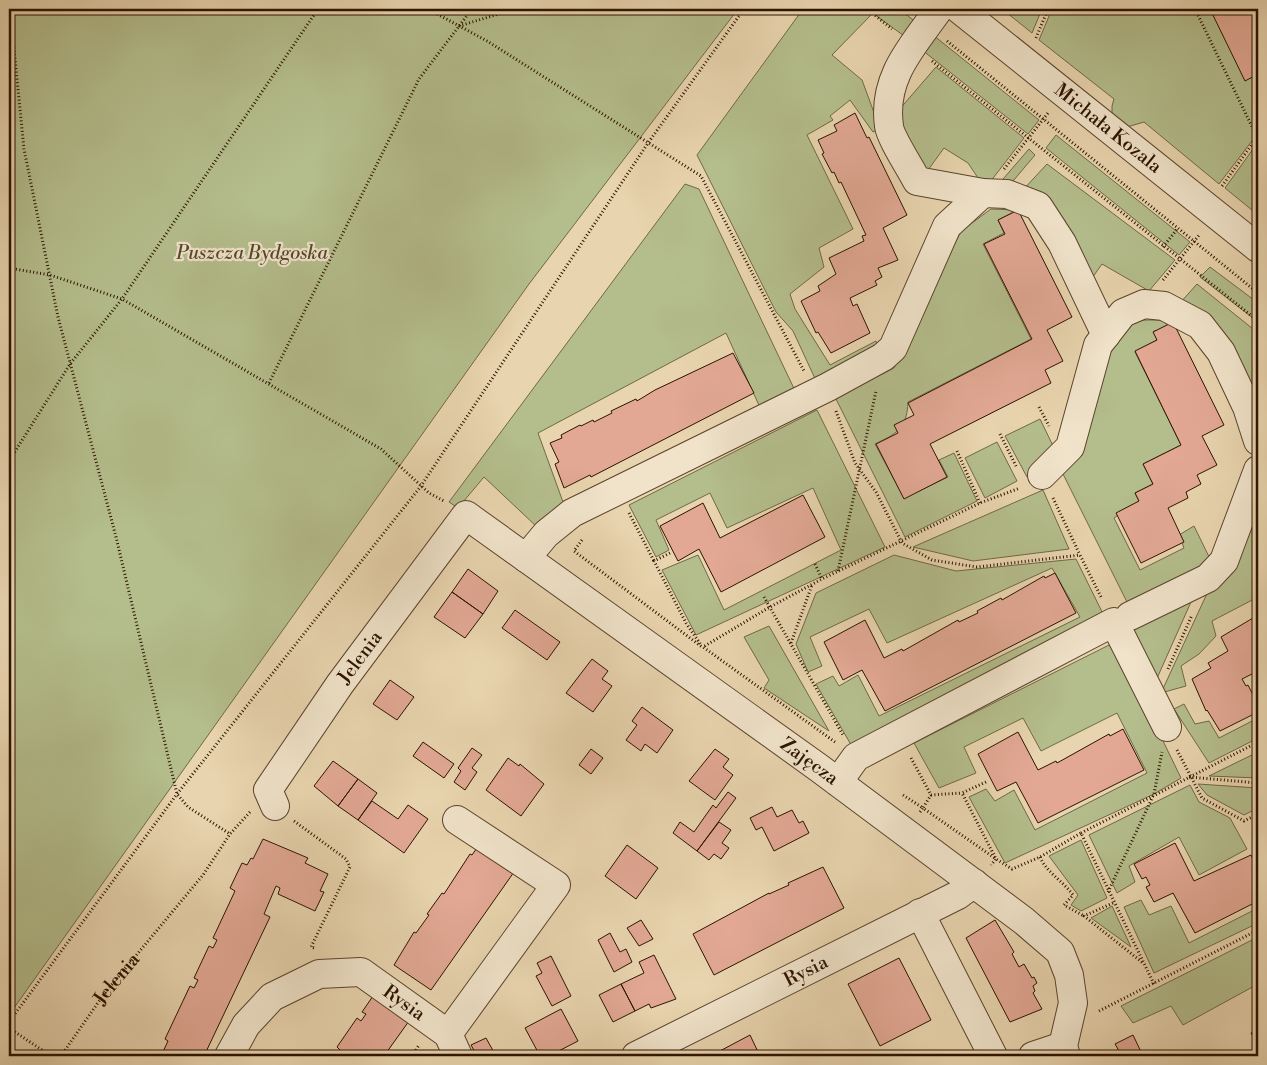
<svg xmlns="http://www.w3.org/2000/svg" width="1267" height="1065" font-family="'Libre Bodoni',serif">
<rect width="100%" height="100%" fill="#e8d4ae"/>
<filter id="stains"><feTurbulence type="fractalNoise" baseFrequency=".004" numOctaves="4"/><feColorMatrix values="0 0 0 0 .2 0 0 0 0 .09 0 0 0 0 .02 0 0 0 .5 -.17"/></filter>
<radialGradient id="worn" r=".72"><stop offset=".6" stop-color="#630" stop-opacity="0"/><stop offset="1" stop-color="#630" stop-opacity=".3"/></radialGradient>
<path fill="#b4bd8c" stroke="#706846" d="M9,9H738L529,284L9,1015Z
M803,9H863L871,15L832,55L862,80L880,129L873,132L850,100L830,116L833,120L807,135L853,229L819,248L824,267L790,294L795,309L830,365L876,341L881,352L818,385L793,331L776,312L697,155Z
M867,9H899L921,26L911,41Z
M1002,9H1042L1032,33Z
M1052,9H1218L1258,85V133L1219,184L1144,122L1127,127L1112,116V106L1114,99L1039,40Z
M928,31L1039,120L1028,134L917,46Z
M936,67L1024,138L987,186L978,178L968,163L944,148L923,177L898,126V111Z
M1056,135L1190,242L1179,255L1046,148Z
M1258,142V215L1225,188Z
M1029,149L1035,155L1008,187L997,186Z
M1047,164L1175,260L1149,291L1102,264L1090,281L1022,191Z
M685,184L699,189L799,399L763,414L726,333L538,433L567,513L537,527L484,477L458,508L449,502Z
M991,209L1018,210L998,220L1004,233L983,244L1031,339L908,402C907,429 896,434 875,444L904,498L948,477L939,460L954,453L977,501L905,537L835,397L894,368L961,231Z
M1210,267L1258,303V322L1200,277Z
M1197,284L1258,333V391L1253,400L1180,303Z
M1145,320H1162L1171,328L1154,331L1157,340L1135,352L1181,445L1143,464L1153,484L1135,493L1139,501L1114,518L1140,570L1184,548L1179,535L1194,526L1214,567L1132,612L1063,474L1080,449L1108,350L1129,323Z
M817,410L885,547L696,635L662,570L698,555L724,610L841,550L813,488L727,528L710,493L656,520L669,550L656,557L629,505Z
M1040,419L1056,452L1037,473L1027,477L1005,436Z
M997,442L1017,481L985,498L965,458Z
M1043,490L1069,549L973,561L913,547Z
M1258,499V597L1212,621L1216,636L1199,654L1181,666L1186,686L1161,693L1210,587Z
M894,555L956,571L1076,559L1109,626L854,750L816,684L833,676L839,686L858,675L879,716L1080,617L1052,568L887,643L869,609L810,637L822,666L808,672L796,644L816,593Z
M1195,593L1154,685L1123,628Z
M769,626L829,731L764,688L769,680L744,637Z
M1115,642L1181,778L1154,794L1005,863L969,797L986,789L995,801L1014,790L1035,830L1147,773L1117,713L1041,751L1023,718L964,747L976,773L939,788L914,743Z
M1184,704L1195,724L1209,721L1219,738L1258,718V738L1209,763L1174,709Z
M1258,752V778L1209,776Z
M1198,784L1258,788V808L1244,815L1207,795Z
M1190,785L1199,802L1230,818L1247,849L1199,875L1179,837L1129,866L1135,882L1117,893L1089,835Z
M1081,840L1107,898L1081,911L1071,905L1078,895L1049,856Z
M1141,900L1149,915L1171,906L1189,943L1258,908V923L1154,973L1124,907Z
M1112,906L1131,947L1091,918Z
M1258,937V984L1183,1025L1171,1006L1133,1023L1121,1006Z"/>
<path fill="#e2a894" stroke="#2c1301" d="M1210,9H1258V74L1245,81Z
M855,113L867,138L869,137L907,215L883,228L898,260L878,268L882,277L875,281L877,285L850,298L853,306L857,304L870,333L831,353L818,332L816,333L801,301L820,291L818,286L836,274L829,258L864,241L862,236L866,235L841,182L839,183L834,172L832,173L822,154L824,153L818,140L837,131L834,125Z
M1018,210L1072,317L1047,330L1063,361L1045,370L1051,383L930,444L947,477L904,499L876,444L898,433L894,425L914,415L908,403L1032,339L984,244L1005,234L998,220Z
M1173,322L1224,425L1202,436L1217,465L1197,475L1201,484L1186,492L1188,498L1168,508L1184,542L1141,563L1116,513L1139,501L1135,493L1153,484L1143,464L1181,445L1135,351L1157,340L1153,332Z
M733,353L754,393L591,477L590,475L564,488L555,464L559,462L550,443L562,438L561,435L580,425L581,426L593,420L594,422L612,413L611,411L636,399L637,401L655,390Z
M803,495L825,537L721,592L699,549L678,561L660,526L703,503L720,538Z
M468,569L498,591L483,614L452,592Z
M1055,573L1076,613L885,711L862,670L843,680L824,642L865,620L884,658L902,649L903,651L958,620L959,622L978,613L977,611L1001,598L1002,600L1044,576L1045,578Z
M452,592L483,614L465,638L434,617Z
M515,610L560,642L547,660L502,628Z
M1253,618L1254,620L1258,618V671L1242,679L1246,686L1248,685L1258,705V712L1220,731L1207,710L1206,711L1192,679L1211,668L1208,663L1228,651L1221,637Z
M592,659L608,671L602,679L612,686L593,712L566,693Z
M390,680L414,697L397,720L373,704Z
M642,707L673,730L657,753L645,744L641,751L626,740L637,725L632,721Z
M1123,729L1144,770L1038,823L1016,782L997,791L978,754L1018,732L1038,770L1056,761L1057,763L1109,734L1110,736Z
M423,742L454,764L444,778L413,756Z
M472,748L482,755L472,768L477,772L465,790L454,782L461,771L458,768Z
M591,749L603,758L591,774L579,765Z
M715,749L729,759L723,767L733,775L715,800L689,781Z
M508,758L519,766L520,764L544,784L521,816L486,790Z
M333,761L358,779L338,806L314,786Z
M358,779L377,793L358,820L338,806Z
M728,792L736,798L697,851L673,833L680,822L694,832L713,805L716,808Z
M372,801L398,819L408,805L428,819L404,853L358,820Z
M772,807L777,817L792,810L799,823L803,821L809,833L774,851L762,827L756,830L750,818Z
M719,822L731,830L722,843L729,848L721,859L714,854L709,860L697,851Z
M263,839L308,858L305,863L328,874L320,891L324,892L315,911L278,894L280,888L276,886L264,914L270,917L204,1056H161L168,1041L165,1039L190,986L194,988L198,980L194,978L209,946L213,948L217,940L213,938L235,891L230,888L242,863L247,865L251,858L253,859Z
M1175,843L1194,881L1251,855L1253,859L1258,857V901L1195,933L1173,893L1154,902L1146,887L1150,885L1146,877L1142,879L1134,864Z
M479,845L514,872L431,990L394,965L414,932L416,933L429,915L427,914L442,893L444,894L470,854L472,855Z
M627,845L658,868L636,899L605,876Z
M823,867L844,908L714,975L693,934L769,893V894L789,885L788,883Z
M641,920L653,939L639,946L627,928Z
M995,920L1014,952L1012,954L1019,967L1024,964L1032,978L1034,977L1037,983L1033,986L1035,991L1033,993L1042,1009L1010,1022L966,938Z
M610,933L620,952L626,949L632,962L614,972L598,940Z
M654,955L676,999L651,1008L649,1004L635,1011L621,984L644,973L639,962Z
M551,956L571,996L552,1006L536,976L542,973L537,963Z
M899,958L931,1020L880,1046L848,984Z
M621,984L635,1011L613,1022L599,995Z
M373,996L409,1021L384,1056H336L340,1050L337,1047L357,1018L361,1021L366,1014L362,1012Z
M561,1009L578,1041L549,1056H540L525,1028Z
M1258,1029V1045L1251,1033Z
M750,1035L760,1056H720L718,1052Z
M1133,1035L1143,1056H1122L1115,1044Z
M486,1038L496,1056H477L471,1045Z"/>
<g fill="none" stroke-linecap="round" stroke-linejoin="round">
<defs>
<g id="minor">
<path d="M939,9C913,46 882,77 889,126C890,137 911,169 917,181L983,193L1007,194L1038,206L1062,243L1106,335"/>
<path id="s2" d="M959,9L1258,248"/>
<path d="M1042,475L1070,447L1098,345L1123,313L1144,304L1164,306L1200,325L1221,352L1247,407L1258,441"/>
<path d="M526,558L546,534L572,513L828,387L883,357L893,348L947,226L983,193"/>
<path d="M1130,616L1208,578L1224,561L1258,470"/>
<path d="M838,782L856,757L1114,622L1167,727"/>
<path id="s3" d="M275,806L268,790L340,684L466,515L819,768L1024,921L1060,952L1069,975L1073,1003L1063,1046L1066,1056"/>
<path d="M920,913L993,1056"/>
<path d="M448,1034L556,885L457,820"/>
<path id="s4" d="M229,1056L246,1025L272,997L319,974L361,972L448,1034L458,1056"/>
<path id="s5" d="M636,1056L958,895L974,883"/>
<path d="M1033,1056L1063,1046"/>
</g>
</defs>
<use href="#minor" stroke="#5b432c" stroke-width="30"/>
<g stroke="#2c1301" stroke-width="3" stroke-dasharray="1 2.5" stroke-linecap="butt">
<path d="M10,9L24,149L58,317L116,537L177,794L188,807L230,834"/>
<path d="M428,9L487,41L701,176L804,371"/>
<path d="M867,9L892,29"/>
<path d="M1195,9L1257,137"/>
<path d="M459,26L515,9"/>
<path d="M1036,38L1048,9"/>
<path d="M947,41L1258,293"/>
<path d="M932,61L1258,321"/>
<path d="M1004,169L1048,113"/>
<path d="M1222,186L1258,136"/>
<path d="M1163,247L1178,228"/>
<path d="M9,268L50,275L122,299L381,449L429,493L444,501"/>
<path d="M1163,280L1200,234"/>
<path d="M269,383L419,79L472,9"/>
<path d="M1039,407L1049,426"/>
<path d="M836,411L855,463L876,492L902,543L932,560L977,567L1080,555L1102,599"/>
<path d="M1000,434L1017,468"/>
<path d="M957,451L980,503"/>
<path d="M9,461L70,364L122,299L318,9"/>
<path d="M1053,498L1080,555"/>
<path d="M629,513L654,561"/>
<path d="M582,540L574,551L702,647"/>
<path d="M670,553L654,561L686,623L701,645"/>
<path d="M815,564L822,579"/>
<path d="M838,571L876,391"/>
<path d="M764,597L843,735"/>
<path d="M791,643L812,585"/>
<path d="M1168,669L1192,615"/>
<path d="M835,742L703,647L770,607L822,579L980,503L1020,488"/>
<path d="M1177,750L1202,798L1244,821L1258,814"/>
<path d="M911,758L931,795L962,793"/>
<path d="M1189,777L1258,783"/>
<path d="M986,782L962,793L996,859L1012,869L1040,857L1081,833L1154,984"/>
<path d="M903,795L923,808L931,795"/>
<path d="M920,812L923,808L996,859L991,865"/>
<path d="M294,821L346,859L350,867L311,947L314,948"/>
<path d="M1081,833L1258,742"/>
<path d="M1040,857C1047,873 1063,881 1073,895L1064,905L1084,916"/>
<path d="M1108,892L1154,794L1162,752"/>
<path d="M1113,903L1084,916L1143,963"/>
<path d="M1099,1011L1258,930"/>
<path d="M9,1022L177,794L421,486L648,143L744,9"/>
<path d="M9,1028L51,1056"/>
<path id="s1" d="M61,1056L104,994L203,875L230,834L250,812"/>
<path d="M412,1056L419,1045"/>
</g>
<use href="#minor" stroke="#f0e3ca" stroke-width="28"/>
</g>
<g text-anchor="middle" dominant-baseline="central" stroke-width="4.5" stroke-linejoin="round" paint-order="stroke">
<g font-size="19" fill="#2c1301" stroke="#f0e3ca">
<text stroke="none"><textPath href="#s2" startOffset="191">Michała Kozala</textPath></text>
<text stroke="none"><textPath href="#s3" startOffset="179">Jelenia</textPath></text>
<text stroke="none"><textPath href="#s3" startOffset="779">Zajęcza</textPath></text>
<text stroke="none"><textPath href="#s5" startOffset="190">Rysia</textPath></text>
<text stroke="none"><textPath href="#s1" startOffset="95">Jelenia</textPath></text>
<text stroke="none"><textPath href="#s4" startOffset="221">Rysia</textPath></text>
</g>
<g font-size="19" font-style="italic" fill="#55462b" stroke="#f0e3ca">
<text x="252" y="253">Puszcza Bydgoska</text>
</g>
</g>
<rect width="1267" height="1065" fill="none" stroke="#e8d4ae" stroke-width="30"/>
<rect x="10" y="10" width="1247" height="1045" fill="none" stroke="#2c1301" stroke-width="2.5"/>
<rect x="15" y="15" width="1237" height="1035" fill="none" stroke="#2c1301"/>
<rect width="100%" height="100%" filter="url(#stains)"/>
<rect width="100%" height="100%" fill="url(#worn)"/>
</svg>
